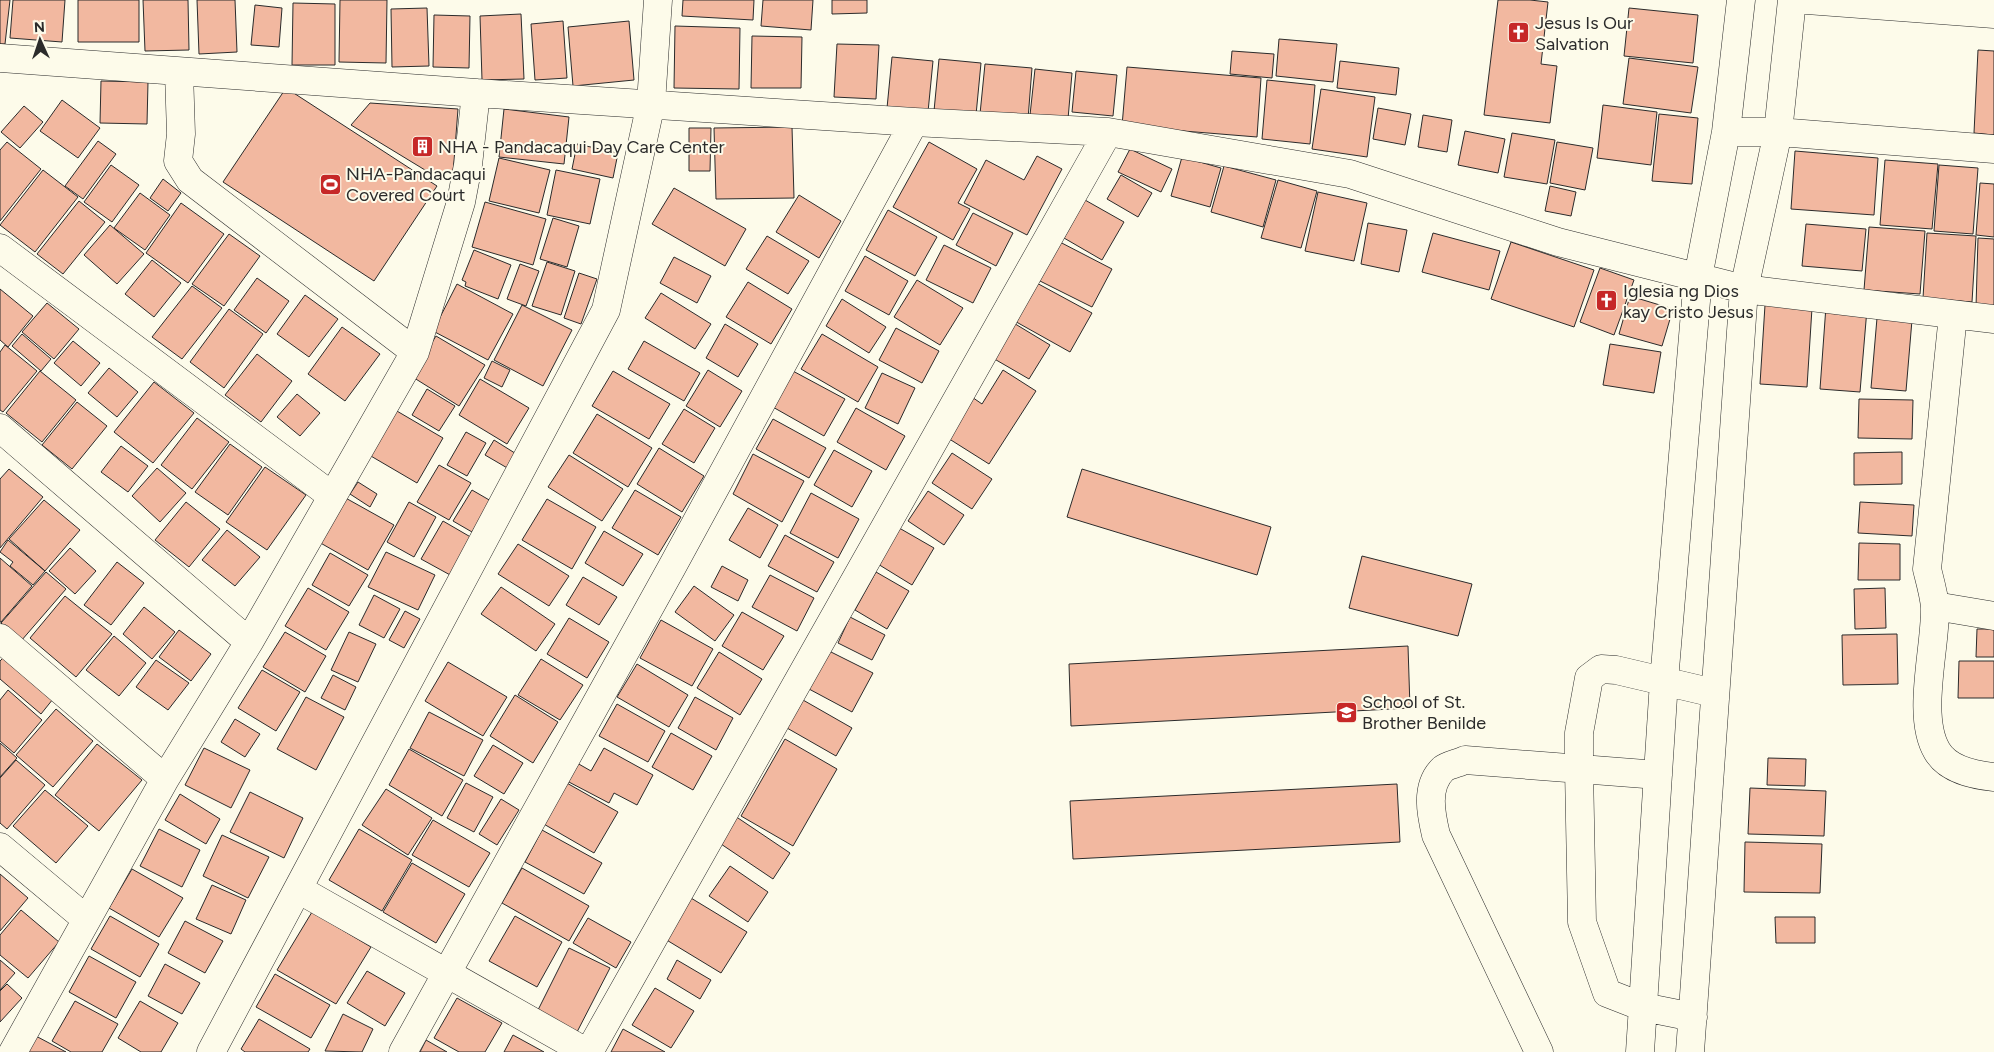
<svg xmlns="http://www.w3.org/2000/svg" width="1994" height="1052" font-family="Figtree,sans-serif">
<rect width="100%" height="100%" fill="#fdfbea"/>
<path fill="#f2b8a0" stroke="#2b2b2b" d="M0,0H10L5,44H0Z
M13,0H65L62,42L10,38Z
M78,0H139V42H78Z
M143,0H188L189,50L145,51Z
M197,0H235L237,52L199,54Z
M340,0H387L386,63L339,62Z
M683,0H754L753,20L682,16Z
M763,0H813L811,30L761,26Z
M832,0H867V13L832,14Z
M1498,0H1530L1548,2L1541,64L1557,66L1550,123L1484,115Z
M293,3L335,4V65H292Z
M255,5L282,8L279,47L251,45Z
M427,8L429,66L392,67L391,9Z
M1629,8L1698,15L1693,63L1624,56Z
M521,14L524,79L482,80L480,16Z
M434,15L470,16L469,68L433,67Z
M563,21L567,78L535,80L531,24Z
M629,21L634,80L573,86L568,27Z
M675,26L740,28L739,89L674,88Z
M752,36L802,37L801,88H751Z
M1279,39L1337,44L1333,82L1276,76Z
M837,44L879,45L876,99L834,97Z
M1978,50L1994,51V135L1974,133Z
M1232,51L1274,54L1272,78L1230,74Z
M892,57L933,61L928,112L887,108Z
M1629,58L1698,67L1691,113L1623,104Z
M939,59L981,63L976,115L934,111Z
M1340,61L1399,68L1396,95L1337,88Z
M985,64L1032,68L1028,119L980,114Z
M1127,67L1261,78L1257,137L1122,126Z
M1035,69L1072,73L1068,119L1030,115Z
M1076,71L1117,75L1113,116L1072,112Z
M1267,80L1315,85L1310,144L1262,139Z
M101,81L148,82L147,124L100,123Z
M286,88L437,186L374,281L223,182Z
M1321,89L1375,97L1367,157L1312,149Z
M62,100L100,128L78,158L40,131Z
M370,103L458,109L453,174L425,170L351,125Z
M1603,105L1657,112L1651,165L1597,158Z
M24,106L43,122L20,148L1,132Z
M1378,108L1411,114L1405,145L1373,139Z
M504,109L569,117L564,164L499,157Z
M1659,114L1698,118L1692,184L1652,181Z
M1423,115L1452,120L1447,152L1418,147Z
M792,127L794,198L716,199L714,128Z
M689,128H711L710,171H689Z
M1465,131L1505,139L1498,173L1458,165Z
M1512,133L1555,140L1547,184L1504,177Z
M98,141L116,154L83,199L65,186Z
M7,142L41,169L0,221V150Z
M929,142L977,169L958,203L970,209L953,240L893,207Z
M1557,142L1593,148L1585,190L1550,183Z
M577,144L618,153L613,178L572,169Z
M1130,149L1172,169L1161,192L1118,172Z
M1795,151L1878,158L1874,215L1791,209Z
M1037,156L1062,169L1027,235L964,203L986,160L1024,180Z
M1182,157L1221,168L1210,207L1171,196Z
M499,158L550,170L539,213L489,201Z
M1885,160L1938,164L1932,229L1880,225Z
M111,165L139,185L112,222L84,202Z
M1939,165L1978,168L1973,234L1934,231Z
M1224,166L1276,180L1263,227L1211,212Z
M43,170L78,197L35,252L0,225Z
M556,170L600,179L590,224L547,215Z
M1121,175L1152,193L1138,217L1107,199Z
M163,179L181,193L168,211L150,198Z
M1278,180L1317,191L1301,248L1261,238Z
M1980,183L1994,184V237L1976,235Z
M1550,186L1576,192L1571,216L1545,211Z
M674,188L746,229L725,266L652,224Z
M1318,192L1367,203L1354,261L1305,251Z
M140,193L170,215L145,250L114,228Z
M799,195L841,221L819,258L776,232Z
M1085,200L1124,222L1102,260L1064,238Z
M79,201L105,222L63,274L37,254Z
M485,202L546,219L533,265L472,247Z
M181,203L224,234L188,283L146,253Z
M888,210L937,237L915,276L866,250Z
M973,213L1013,233L996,266L956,245Z
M553,218L579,226L567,267L540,259Z
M1368,223L1407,230L1399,272L1361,264Z
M1806,224L1866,229L1862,271L1802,266Z
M110,225L144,254L117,284L84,255Z
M1869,227L1925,231L1920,294L1864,290Z
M1433,233L1500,251L1489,290L1422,272Z
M1927,233L1976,236L1972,302L1923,298Z
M229,234L260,256L224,306L192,284Z
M767,236L809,261L788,294L746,269Z
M1978,238L1994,239V307H1976Z
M1056,240L1112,269L1092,307L1036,279Z
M1511,242L1594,270L1574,327L1491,299Z
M944,245L991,268L973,303L926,280Z
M474,250L511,265L498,299L465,286L466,282L462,280Z
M865,256L908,281L889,315L845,291Z
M674,257L711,276L697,303L660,283Z
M152,260L181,283L154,317L125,294Z
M547,262L575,271L561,315L532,306Z
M520,264L539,271L526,306L507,299Z
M1600,268L1634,280L1614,335L1580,322Z
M579,273L597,279L581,324L564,318Z
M257,278L289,301L266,333L234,310Z
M917,280L963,308L940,345L894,317Z
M1033,281L1092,313L1070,352L1011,319Z
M748,282L792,309L771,344L726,317Z
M457,284L513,314L488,360L433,331Z
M192,286L222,308L182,359L152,337Z
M0,289L33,316L8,347L0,340Z
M661,293L711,324L695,349L645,318Z
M305,295L338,319L309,357L277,334Z
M1630,296L1673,309L1662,346L1619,334Z
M842,299L886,327L869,353L826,326Z
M47,303L79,329L54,359L22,332Z
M522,305L572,330L543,386L494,360Z
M1765,305L1812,308L1807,387L1760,384Z
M1826,306L1867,309L1860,392L1820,389Z
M229,309L263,334L224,388L190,362Z
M1877,318L1912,320L1906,391L1871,388Z
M1012,322L1050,345L1029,379L991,357Z
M725,324L758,344L738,377L706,358Z
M342,327L380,354L345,401L308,374Z
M896,328L939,351L922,383L879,360Z
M22,334L51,359L41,371L12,346Z
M822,334L878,367L858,402L801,369Z
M436,336L485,365L459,406L411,376Z
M73,341L100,363L81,386L54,363Z
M644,341L700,373L684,401L628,369Z
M1610,344L1661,352L1654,393L1603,385Z
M5,345L37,371L3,412L0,410V352Z
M257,354L292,381L261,422L225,395Z
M492,361L510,370L502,387L484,378Z
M109,368L138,392L117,417L88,393Z
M708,370L742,391L720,427L686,406Z
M791,370L845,399L824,436L771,406Z
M1003,370L1036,391L989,464L943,435L969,395L982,404Z
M40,371L76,400L42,442L6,413Z
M613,371L670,404L649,439L592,406Z
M882,373L915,388L898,424L865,408Z
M480,379L529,408L507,444L459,415Z
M154,382L194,413L153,463L114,432Z
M427,389L455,406L439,431L412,415Z
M297,394L320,413L300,436L277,417Z
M1859,399L1913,400L1912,439L1858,438Z
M77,402L107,426L72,469L42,445Z
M390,407L443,438L417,483L364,452Z
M856,408L905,436L886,470L837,442Z
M684,409L715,428L694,463L662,444Z
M597,414L652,448L628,487L573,453Z
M197,418L229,442L192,489L161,465Z
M773,419L826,448L809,478L756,449Z
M466,432L486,443L467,476L447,465Z
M494,440L518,455L509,469L485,455Z
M230,444L262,467L228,515L195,492Z
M121,446L148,466L128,492L101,472Z
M659,448L704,476L682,512L637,484Z
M834,450L872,471L852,507L814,485Z
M1902,452V484L1854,485V453Z
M952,453L992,479L972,509L932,483Z
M753,454L804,481L782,522L733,494Z
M569,455L623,489L602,521L548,487Z
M439,465L471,483L449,520L417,502Z
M265,467L306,495L267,550L226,522Z
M157,468L186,493L160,522L132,496Z
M9,469L43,497L0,548V479Z
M1082,469L1271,527L1257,575L1067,517Z
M358,482L377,494L370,507L350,494Z
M472,490L491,501L472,532L453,521Z
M635,490L681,517L658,555L612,528Z
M928,491L964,515L944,545L908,521Z
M811,493L859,519L838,558L790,533Z
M342,496L394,525L368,570L317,541Z
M547,499L596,527L572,569L522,540Z
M44,500L80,530L45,571L9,539Z
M186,502L220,529L189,567L155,540Z
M409,502L436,517L414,557L387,542Z
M1860,502L1914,505L1912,536L1858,533Z
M748,508L778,525L760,558L729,540Z
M443,521L474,539L452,576L421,559Z
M894,525L934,548L912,585L873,561Z
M227,530L260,557L235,586L202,560Z
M604,531L643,554L623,586L585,563Z
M785,535L834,562L817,592L768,566Z
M8,540L45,571L33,585L10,566L13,562L0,552Z
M1859,543L1900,544V580H1858Z
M518,544L569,576L549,606L498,574Z
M70,548L96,571L75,594L49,571Z
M386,552L435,575L418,610L368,587Z
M330,553L368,575L349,606L312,585Z
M1362,556L1472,584L1458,636L1349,608Z
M0,558L32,586L1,622H0Z
M117,562L144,583L111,625L84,605Z
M722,566L748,580L738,601L711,587Z
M46,572L66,589L21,641L1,623Z
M876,572L909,591L887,629L855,610Z
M770,575L814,598L797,631L752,607Z
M583,577L617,597L599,625L566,605Z
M694,586L734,615L715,641L675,612Z
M501,587L555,624L536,651L481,614Z
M308,588L349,612L326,650L285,626Z
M1885,588L1886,628L1855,629L1854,589Z
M374,595L400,609L384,638L359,625Z
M65,596L112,634L76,677L30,638Z
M144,607L175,632L152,659L123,634Z
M405,611L420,619L404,648L389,640Z
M742,612L784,636L763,670L722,646Z
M850,617L885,635L872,660L838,643Z
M569,618L609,642L587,678L547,654Z
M661,620L713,649L692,686L640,658Z
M1977,629H1994V657H1976Z
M179,630L211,654L191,681L159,657Z
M285,632L326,656L305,692L263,667Z
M349,632L376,644L358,682L331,670Z
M1897,634L1898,684L1843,685L1842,635Z
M114,636L146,663L119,696L86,670Z
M1408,646L1410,708L1071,726L1069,664Z
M829,651L873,673L852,712L809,689Z
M719,652L762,679L740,715L697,688Z
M4,657L53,699L41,714L0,679V661Z
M541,659L583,685L560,720L518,695Z
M156,660L189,683L168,710L136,687Z
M1959,661H1994V698H1958Z
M448,662L507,697L483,736L425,701Z
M637,664L688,695L669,727L617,697Z
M262,670L300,692L276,731L238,708Z
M333,675L356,687L345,710L321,698Z
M8,690L42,720L14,753L0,741V700Z
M515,695L558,722L533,763L490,736Z
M306,697L344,717L316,770L277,749Z
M695,697L733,718L716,750L678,728Z
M803,700L852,728L836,756L787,728Z
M617,704L665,731L648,762L599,736Z
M56,709L93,741L53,787L16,755Z
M429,712L483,740L464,776L410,748Z
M235,719L260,734L245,757L221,742Z
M671,733L712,756L693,790L652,767Z
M785,739L837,769L793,846L741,816Z
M0,743L17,758L0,777Z
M97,744L142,780L99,831L55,795Z
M493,745L523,763L504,794L474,776Z
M204,748L250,770L231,808L185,785Z
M604,748L653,775L637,805L614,793L609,803L567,781L577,763L591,771Z
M409,749L463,780L442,816L389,785Z
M1768,758L1806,759L1805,786L1767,785Z
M16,760L45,785L7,829L0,823V778Z
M565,782L618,812L594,853L542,823Z
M466,783L493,797L474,832L447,818Z
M1397,784L1400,842L1073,859L1070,801Z
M1750,788L1826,791L1824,836L1748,834Z
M386,789L432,818L408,855L362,825Z
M45,790L88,826L56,863L13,826Z
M250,792L303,818L284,858L230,832Z
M180,794L220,819L206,844L165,820Z
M501,799L519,810L497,845L479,834Z
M735,816L790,853L773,879L718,842Z
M433,820L490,853L469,887L412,855Z
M159,829L200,850L182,887L140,866Z
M359,829L412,860L382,911L329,880Z
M542,830L602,863L584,894L525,862Z
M222,835L269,857L248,898L203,876Z
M1745,842L1822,844L1820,893L1744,892Z
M412,863L465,894L436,943L383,912Z
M730,866L768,892L748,922L709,896Z
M522,868L589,906L569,941L502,903Z
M132,869L183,898L159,937L109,908Z
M0,874L28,898L0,931Z
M212,885L246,900L231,934L196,919Z
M686,895L747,932L721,973L660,936Z
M21,910L59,942L28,978L0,955V935Z
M312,912L371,947L336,1004L277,970Z
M110,916L159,944L140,977L91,949Z
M515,916L562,942L537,987L489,961Z
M1775,917H1815V943H1776Z
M588,918L631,942L616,968L573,943Z
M185,921L223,941L205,973L168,953Z
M569,948L610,968L577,1032L537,1012Z
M89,956L136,982L116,1018L69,992Z
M0,960L15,973L0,990Z
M677,960L711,980L700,999L667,979Z
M165,964L200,983L182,1014L148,996Z
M367,971L405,993L385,1026L347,1003Z
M275,974L330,1005L311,1038L256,1007Z
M7,984L22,998L0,1022V991Z
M655,988L694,1011L671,1048L632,1025Z
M457,998L502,1023L485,1052H459L434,1038Z
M75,1001L118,1024L102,1052H71L52,1041Z
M140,1001L178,1023L161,1052H141L118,1038Z
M343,1014L373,1029L362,1052L325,1051Z
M259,1019L310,1049L308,1052H245L241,1049Z
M623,1029L665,1052H611Z
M34,1035L66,1052H24Z
M513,1035L544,1052H504Z
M426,1040L447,1052H420Z"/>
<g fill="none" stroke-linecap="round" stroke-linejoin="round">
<defs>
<path id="minor" d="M1807,0L1994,14
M0,58L476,93L914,122L1108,132L1350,174L1558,242L1744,289L1994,319
M179,72L181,134L178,161L190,180L415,352
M1726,132H1778L1994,149
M0,248L332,496
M1953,315L1927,569C1930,581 1934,595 1935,607C1936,647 1916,716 1937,751C1948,770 1974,775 1994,777
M0,428L249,642
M1935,606L1994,616
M0,638L165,779
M0,847L86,919
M298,889L586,1052
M1693,1017L1643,1007L1607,993L1582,922L1579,769V733L1589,678L1601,669L1616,670L1714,693
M13,1052L165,779L249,642L415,352L461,202L468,165L476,93
M211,1052L606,310L651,103L658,0
M403,1052L672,567L914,122
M589,1052L1108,132
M1539,1052L1436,835C1431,814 1425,786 1443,769C1448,765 1459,763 1465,760L1658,775
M1640,1052L1664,681L1698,277L1726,132L1741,0
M1690,1052L1744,289L1778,132L1792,0"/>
</defs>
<use href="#minor" stroke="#2b2b2b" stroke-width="29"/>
<use href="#minor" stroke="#fdfbea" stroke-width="28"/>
</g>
<defs>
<symbol id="church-square" viewBox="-11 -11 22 22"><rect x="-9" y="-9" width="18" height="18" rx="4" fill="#c62828" stroke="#fdfbea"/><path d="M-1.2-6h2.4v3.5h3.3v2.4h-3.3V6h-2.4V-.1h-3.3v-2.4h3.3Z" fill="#fff"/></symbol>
<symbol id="building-square" viewBox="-11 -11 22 22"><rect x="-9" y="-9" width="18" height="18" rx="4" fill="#c62828" stroke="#fdfbea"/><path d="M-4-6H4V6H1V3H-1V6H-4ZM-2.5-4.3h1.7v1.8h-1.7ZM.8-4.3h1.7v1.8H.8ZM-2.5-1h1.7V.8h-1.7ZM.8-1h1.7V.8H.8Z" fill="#fff"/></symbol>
<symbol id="stadium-square" viewBox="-11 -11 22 22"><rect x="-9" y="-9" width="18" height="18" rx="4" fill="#c62828" stroke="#fdfbea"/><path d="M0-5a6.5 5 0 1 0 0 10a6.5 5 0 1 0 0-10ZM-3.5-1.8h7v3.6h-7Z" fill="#fff"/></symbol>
<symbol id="school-square" viewBox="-11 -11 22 22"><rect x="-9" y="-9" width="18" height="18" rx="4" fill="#c62828" stroke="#fdfbea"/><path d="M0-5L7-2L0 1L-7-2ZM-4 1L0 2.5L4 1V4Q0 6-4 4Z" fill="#fff"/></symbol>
</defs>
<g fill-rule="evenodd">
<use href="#church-square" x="1506" y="20" width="25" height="25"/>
<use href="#building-square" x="410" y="134" width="25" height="25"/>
<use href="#stadium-square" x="318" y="172" width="25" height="25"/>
<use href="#church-square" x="1594" y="288" width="25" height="25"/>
<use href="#school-square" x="1334" y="700" width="25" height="25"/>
</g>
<g text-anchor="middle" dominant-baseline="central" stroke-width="4" stroke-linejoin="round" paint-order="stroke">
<g font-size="18" fill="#2b2b2b" stroke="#fdfbea" text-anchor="start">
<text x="1535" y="23">Jesus Is Our<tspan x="1535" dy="21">Salvation</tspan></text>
<text x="438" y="147">NHA - Pandacaqui Day Care Center</text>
<text x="346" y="174">NHA-Pandacaqui<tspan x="346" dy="21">Covered Court</tspan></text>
<text x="1623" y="291">Iglesia ng Dios<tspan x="1623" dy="21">kay Cristo Jesus</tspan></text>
<text x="1362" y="702">School of St.<tspan x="1362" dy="21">Brother Benilde</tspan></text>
</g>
</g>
<g transform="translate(40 40) rotate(357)" stroke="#fdfbea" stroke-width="4" paint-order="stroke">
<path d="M0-4L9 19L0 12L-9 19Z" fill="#2b2b2b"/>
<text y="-8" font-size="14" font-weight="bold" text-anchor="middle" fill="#2b2b2b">N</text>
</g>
</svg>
